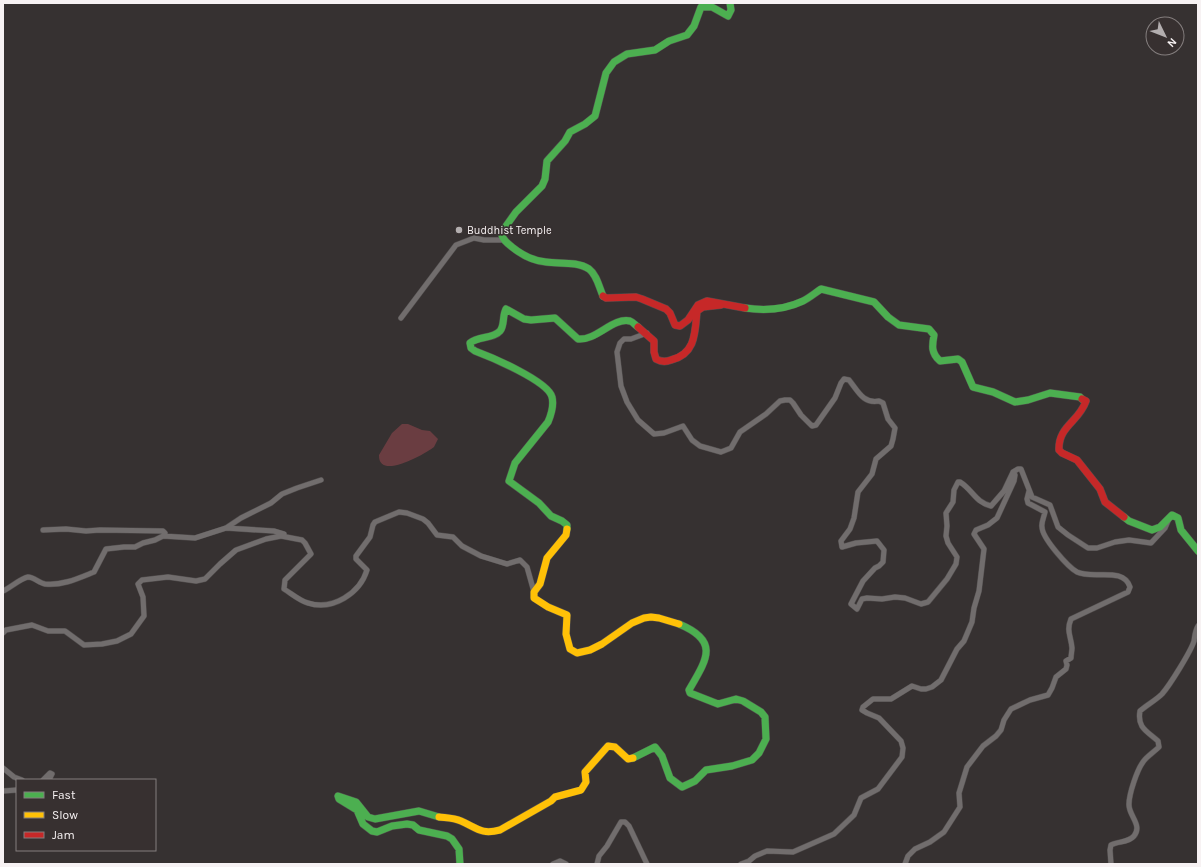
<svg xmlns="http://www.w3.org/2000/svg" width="1201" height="867" font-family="Karla,sans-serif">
<rect width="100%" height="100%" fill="#363131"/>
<path fill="#6a3d41" d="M402,424H408L422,430L430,431L438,439L434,447C425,454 378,481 379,455L392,433Z"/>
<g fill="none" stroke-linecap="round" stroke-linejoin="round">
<defs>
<path id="street" d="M401,318L456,245L474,238L484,240H503
M647,333L631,339H624L620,343L617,352L621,386L627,402L638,420L654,434L664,433L683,426L692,440L700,446L721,452L731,448L740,432L766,414L780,401L785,400H790L793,403L801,415L812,426L816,425L835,398L841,383L844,379L849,380C858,391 863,404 879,401L883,403L888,419L895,428L893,439L891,446L876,459L872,474L858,492L854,518L850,529L841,541L842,547L856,543L877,541L884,550L883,562L879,566L875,568L863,581L851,604L857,609L862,599L867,598L882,599L895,597L905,598L921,604L928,602L947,579L956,564L957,557L948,543L946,536L947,526L946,513L953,502L954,490L958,482H960C973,490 975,502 991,506L1004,491L1013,472L1018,469H1021L1032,497L1050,505L1058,527L1068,535L1088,548H1097L1115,542L1129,540L1151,543L1165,528L1168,521
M226,528L274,531L284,534
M43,530L66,529L86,531L100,530L163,531L165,533L163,536
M3,591C10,588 21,578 28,577C34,577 39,583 45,584C62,586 79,578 94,572L106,549L124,547H135L143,543L155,540L163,536L195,538L226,528L241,518L271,503L282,494L297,488L321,480
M3,633L6,630L32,625L48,631H65L84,645L102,644L117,641L131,634L144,616L143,597L138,584L142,580L168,577L196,581L205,579L220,564L236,550L266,539L281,536L302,540L305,543L311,554L285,580L284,589C292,594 300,601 308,603C333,611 360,593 367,570L356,559V556L370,537L373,525L375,522L399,512L407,513L423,519L428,523L437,535L453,537L462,546L481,556L507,564L520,560L527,567L534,592
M3,768L14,777L22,780
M43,780L50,773L52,774L49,780
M3,791L17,790
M553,864L560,861L566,864
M597,864L599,856L607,846L621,822H625L629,826L647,864
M741,864L749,861L755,856L767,851L793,852L834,834L854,815L861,798L878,789L902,757L903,748L901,741L879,718L867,713L862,710L863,707L873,699H891L912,686L921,689H926L932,687L941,680L957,649L964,641L972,622L974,608L979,591L984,549L974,534L976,530L988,525L997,518L1014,481L1015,475L1013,472
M905,864L908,856L915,849L930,842L944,832L960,807L959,793L967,767L983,746L996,736L1001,730L1004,720L1011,709L1030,700L1048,695L1052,688L1056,677L1066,669L1067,665L1066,661L1071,658C1071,655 1072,651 1072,648C1071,636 1066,631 1071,619L1128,592L1130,587C1123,566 1093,580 1077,572C1068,567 1042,538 1042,527C1041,523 1044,517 1045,512L1028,503L1027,499L1029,491
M1111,864L1110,850L1111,845C1118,841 1128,843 1134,836C1143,825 1128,815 1129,804C1129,794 1137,770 1143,762C1146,757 1154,752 1159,747L1158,741C1147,731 1137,728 1140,711C1147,705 1156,700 1162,694C1170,685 1191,651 1194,641C1195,635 1195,631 1198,626"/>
<path id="fast" d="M603,296C599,287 597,275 589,269C577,261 559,264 546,262C533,261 522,255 512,247C507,243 503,240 501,233L516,212L542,186L545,179L547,161L565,141L570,132L585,124L595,116L606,73L614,62L627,54L655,50L669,41L687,35L694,26L701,7H712L728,16L731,10L730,3
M745,308C765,311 784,310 803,301C809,298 815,293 821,289L874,302L888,317L899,325L929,329L934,335C932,346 931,353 940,361L958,359L962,362L973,387L993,392L1015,402L1028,400L1050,393L1080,397L1082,399
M1124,517L1129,521L1152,530L1160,527L1172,515L1178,518L1181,530L1198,551
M567,529V525L562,521L551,516L539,503L509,481L515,463L548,422C551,415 554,405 552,397C548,381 491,357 475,351L471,348L470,343C478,336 493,339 500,331C505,325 502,316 506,309L524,319L531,320L555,318L578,339C596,341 613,317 630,321C633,322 635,325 638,327
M633,758L655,747L662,756L670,778L682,787L695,781L706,770L732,766L752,760L759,753L766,739L765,717L761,712L743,701L736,699L718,704L690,693L689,690C707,659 720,641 679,624
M439,817L419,811L375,819L368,817L356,802L338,796L339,799L357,810L363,824L372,831L377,832L392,826L407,824L413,825L419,830L447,836L452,839L459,849L460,864"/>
<path id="slow" d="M567,529L566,535L547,558L540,584L534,592V598L548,607L567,615L566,634L570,649L577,653L590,650L602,644L632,623L644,618L651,617L659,618L679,624
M439,817C447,818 454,818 461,821C477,828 481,835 500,830L551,801L555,797L581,790L586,782L585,772L608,746L615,747L628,759L633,758"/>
<path id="jam" d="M603,296L606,298L636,297L642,299L666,309L670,313L675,325L680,326L688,320L698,305L707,301L745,308
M638,327L654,341V352L656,359C661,362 666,362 671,360C696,354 695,332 697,311L703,307L721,305
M1082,399L1086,401C1079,422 1058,426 1059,450L1062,453L1077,460L1100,489L1105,502L1124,517"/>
</defs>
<use href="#street" stroke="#514d4d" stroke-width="6"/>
<use href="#fast" stroke="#514d4d" stroke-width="8"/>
<use href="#slow" stroke="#514d4d" stroke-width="8"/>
<use href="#jam" stroke="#514d4d" stroke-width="8"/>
<use href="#street" stroke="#716d6d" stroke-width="5"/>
<use href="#fast" stroke="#4caf50" stroke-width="7"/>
<use href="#slow" stroke="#ffc107" stroke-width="7"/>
<use href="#jam" stroke="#c62828" stroke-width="7"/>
</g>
<circle fill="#b3aeaf" stroke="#373030" stroke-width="1.5" cx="459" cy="230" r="4"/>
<g text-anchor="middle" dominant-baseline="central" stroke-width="3.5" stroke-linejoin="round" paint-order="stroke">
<g font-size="11" fill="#f7f2f3" stroke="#373030" text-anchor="start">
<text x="467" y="230">Buddhist Temple</text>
</g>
</g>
<rect width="1201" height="867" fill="none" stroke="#f7f2f3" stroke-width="8"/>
<rect x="16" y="779" width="140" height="72" fill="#373030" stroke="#847e7e"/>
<rect x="24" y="792" width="20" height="6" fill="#4caf50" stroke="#847e7e"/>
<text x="52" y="799" font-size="12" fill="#f7f2f3">Fast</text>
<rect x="24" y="812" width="20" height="6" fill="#ffc107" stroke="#847e7e"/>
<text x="52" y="819" font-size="12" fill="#f7f2f3">Slow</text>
<rect x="24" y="832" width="20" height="6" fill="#c62828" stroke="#847e7e"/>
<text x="52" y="839" font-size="12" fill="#f7f2f3">Jam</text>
<g transform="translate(1165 36) rotate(133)"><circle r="19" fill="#373030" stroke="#847e7e"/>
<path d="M0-3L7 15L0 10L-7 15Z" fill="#b3aeaf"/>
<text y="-6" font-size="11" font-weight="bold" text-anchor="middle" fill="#f7f2f3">N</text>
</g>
</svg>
